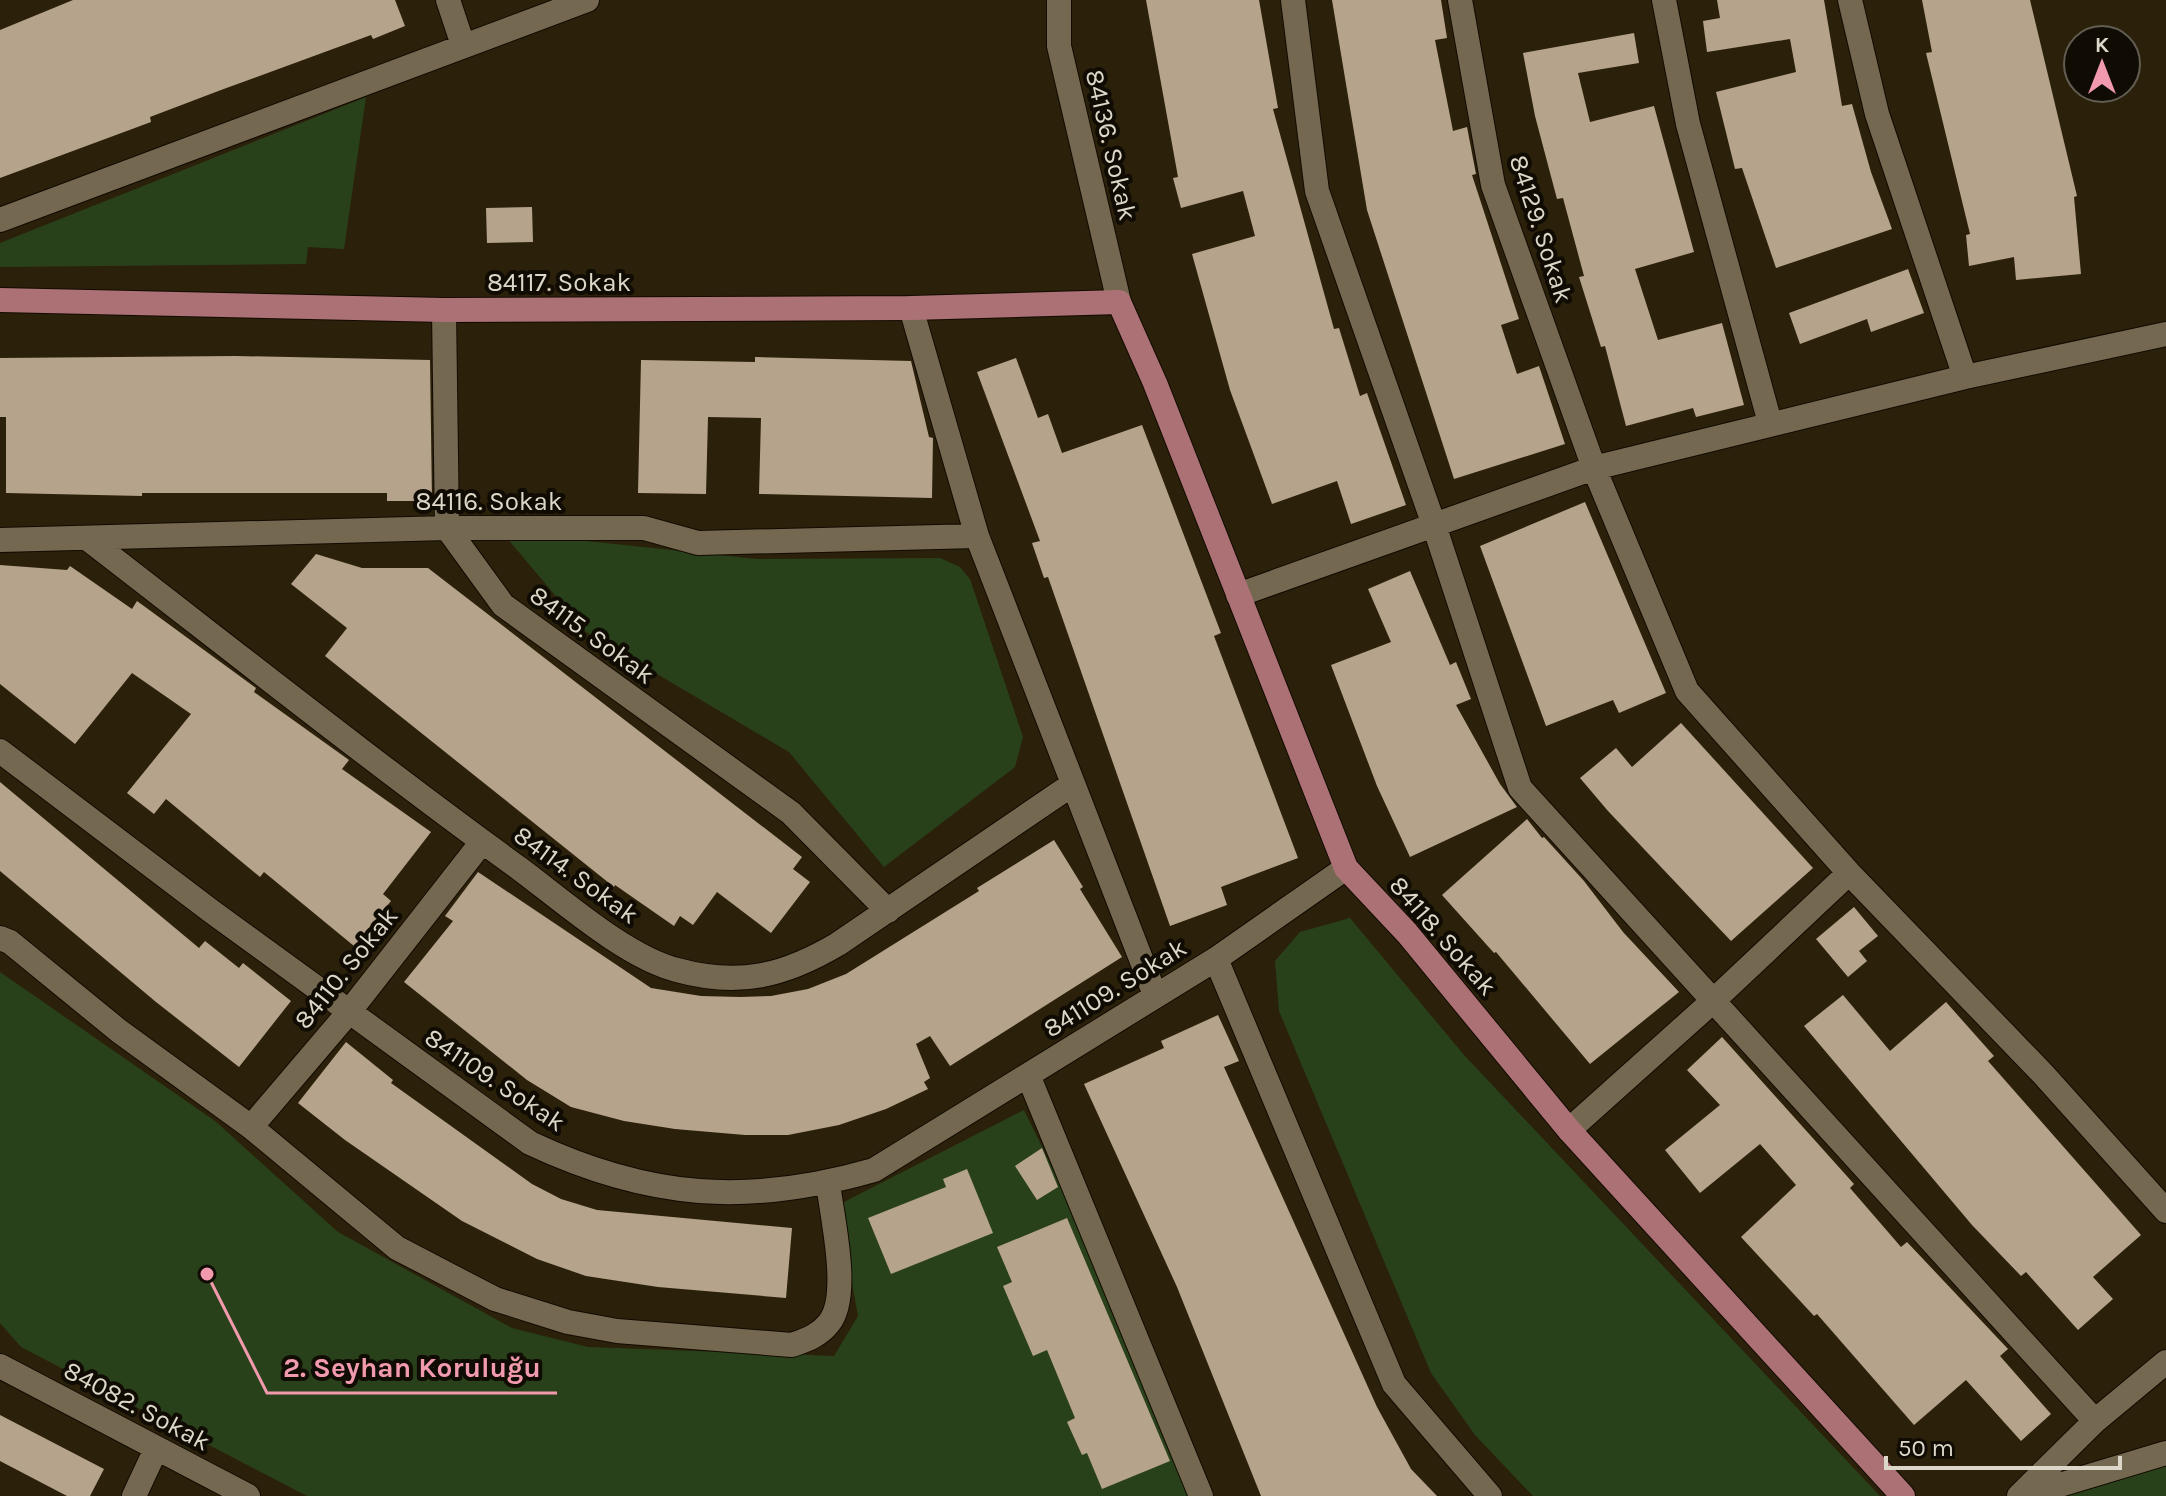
<svg xmlns="http://www.w3.org/2000/svg" width="2166" height="1496" font-family="Karla,sans-serif">
<rect width="100%" height="100%" fill="#2b210b"/>
<path fill="#29411b" d="M366,97L344,249L308,247L306,264L0,267V243Z
M502,532L757,559L940,558L960,567L970,579L1023,737L1015,767L884,867L789,752L586,632Z
M1350,918L1464,1055L1880,1496H1533L1475,1435L1431,1373L1279,1011L1275,961L1300,932Z
M0,972L215,1121L338,1232L512,1328L588,1347L834,1356L858,1316L838,1205L1024,1110L1213,1496H307L21,1347L0,1323Z
M2166,1466V1496H2067Z"/>
<path fill="#b6a38c" d="M73,0H395L405,26L373,39L371,35L221,90L150,117L151,122L0,178V30Z
M1146,0H1259L1278,108L1273,109L1334,329L1339,328L1360,396L1367,393L1406,505L1351,524L1337,481L1272,504L1230,390L1192,254L1255,236L1243,191L1181,208L1173,178L1178,177Z
M1332,0H1441L1447,38L1435,40L1453,131L1467,127L1476,174L1472,175L1519,319L1501,325L1517,374L1539,366L1565,444L1454,479L1367,210Z
M1717,0H1824L1842,106L1852,104L1871,172L1892,229L1776,268L1742,168L1735,169L1716,92L1796,72L1790,39L1707,52L1703,21L1720,18Z
M1922,0H2030L2077,196L2074,197L2081,274L2016,280L2014,257L1969,266L1966,235L1970,234L1926,53L1932,52Z
M1634,33L1639,63L1578,73L1590,122L1654,106L1694,252L1635,269L1658,340L1722,323L1744,405L1696,417L1693,408L1626,426L1605,346L1601,347L1579,277L1584,276L1563,198L1557,199L1535,116L1523,53Z
M532,207L533,242L487,243L486,208Z
M1908,269L1924,313L1871,332L1867,319L1800,344L1789,313Z
M236,356L430,360L432,501H387V493H142V496L6,493V417H0V358Z
M755,357L911,361L929,437L933,438L932,498L759,494L761,418L708,417L706,494L638,493L641,360L755,362Z
M1016,358L1038,418L1048,414L1062,453L1142,425L1221,633L1214,636L1298,858L1221,887L1227,905L1170,926L1048,577L1044,578L1032,543L1040,541L977,372Z
M1585,502L1666,693L1619,713L1613,700L1546,726L1480,546Z
M316,554L362,568H428L802,857L793,869L810,882L771,933L717,892L693,925L680,916L674,926L615,885L614,887L325,656L347,628L291,584Z
M0,565L67,570L70,566L132,609L137,601L256,688L254,692L349,760L342,769L431,832L383,894L391,901L354,946L264,872L260,877L166,799L154,814L127,793L191,714L132,673L75,744L0,684Z
M1410,571L1450,665L1456,662L1471,699L1456,705L1500,784L1517,807L1410,857L1377,786L1331,665L1391,642L1368,589Z
M1681,723L1813,868L1731,941L1608,811L1580,778L1616,748L1632,767Z
M0,782L199,948L205,941L239,968L243,963L291,1001L239,1067L156,1002L0,871Z
M1527,819L1542,838L1544,837L1584,881L1623,932L1679,992L1590,1064L1496,952L1494,953L1442,895Z
M1054,840L1083,887L1080,889L1122,957L950,1066L930,1036L916,1044L930,1078L924,1082L928,1089L886,1109L839,1125L788,1135H745L675,1129L624,1121L571,1107L527,1080L404,982L453,921L445,916L478,872L651,988L701,996L740,997L771,996L808,989L846,974L979,891L977,888Z
M1854,907L1878,936L1859,951L1867,961L1848,977L1816,939Z
M1843,995L1890,1051L1946,1002L1994,1056L1988,1061L2141,1235L2093,1277L2113,1299L2078,1330L2026,1272L2021,1276L1972,1225L1804,1026Z
M1218,1015L1239,1061L1224,1067L1377,1407L1411,1469L1437,1496H1261L1177,1287L1084,1084L1164,1048L1161,1041Z
M1722,1037L1854,1184L1850,1188L1901,1247L1907,1242L2008,1349L2000,1356L2051,1414L2021,1441L1966,1380L1914,1425L1817,1314L1814,1316L1741,1237L1796,1185L1760,1144L1700,1193L1665,1150L1720,1105L1687,1070Z
M346,1042L393,1080L391,1083L532,1184L561,1199L597,1210L792,1228L786,1298L658,1287L586,1276L537,1259L462,1221L345,1140L298,1103Z
M1042,1148L1058,1187L1037,1200L1015,1166Z
M967,1169L993,1233L891,1274L868,1218L946,1187L943,1179Z
M1067,1218L1170,1461L1102,1489L1087,1453L1082,1455L1067,1422L1075,1418L1047,1350L1033,1356L1003,1286L1012,1282L997,1247Z
M0,1415L104,1469L90,1496H67L0,1461Z"/>
<g fill="none" stroke-linecap="round" stroke-linejoin="round">
<defs>
<path id="minor" d="M448,0L463,45
M1059,0V46L1119,302
M1293,0L1317,191L1434,525L1520,788L2095,1421
M1460,0L1493,185L1594,468L1687,691L1849,873L2043,1074L2166,1211
M1664,0L1688,124L1770,423
M0,220L587,0
M911,308L977,536L1155,995
M444,310L447,528L503,605L791,813L888,911
M1965,377L2166,334
M88,539C232,650 374,763 520,869C563,901 626,957 677,970C739,987 784,976 838,944L1073,784
M0,540L447,528H644L698,543L977,536
M1238,595L1594,468L1965,377L1877,114L1850,0
M0,751L211,911L530,1143C649,1199 748,1206 874,1170L1216,959L1346,868
M0,938L10,942L119,1031L251,1127L397,1248L495,1299L568,1322L617,1331L792,1345C806,1340 819,1336 829,1323C851,1296 832,1218 828,1183
M1216,959L1394,1384L1490,1496
M1028,1075L1201,1496
M251,1127L349,1012L482,842
M1569,1130L1713,1001L1849,873
M0,1366L248,1496
M134,1496L156,1449
M2019,1496L2095,1421L2166,1362
M2023,1496L2166,1453"/>
<path id="major" d="M0,300L444,310L911,308L1119,302L1155,383L1346,868L1407,933L1569,1130L1903,1496"/>
</defs>
<use href="#minor" stroke="#130a00" stroke-width="26"/>
<use href="#major" stroke="#130a00" stroke-width="26"/>
<use href="#minor" stroke="#746950" stroke-width="24"/>
<use href="#major" stroke="#ab7175" stroke-width="24"/>
</g>
<g text-anchor="middle" dominant-baseline="central" stroke-width="8" stroke-linejoin="round" paint-order="stroke">
<g font-size="26" fill="#ddd7c9" stroke="#100c04">
<text transform="translate(1111 145) rotate(77)">84136. Sokak</text>
<text transform="translate(1541 229) rotate(72)">84129. Sokak</text>
<text x="559" y="282">84117. Sokak</text>
<text x="489" y="501">84116. Sokak</text>
<text transform="translate(592 635) rotate(36)">84115. Sokak</text>
<text transform="translate(576 875) rotate(36)">84114. Sokak</text>
<text transform="translate(1443 936) rotate(49)">84118. Sokak</text>
<text transform="translate(346 968) rotate(-51)">84110. Sokak</text>
<text transform="translate(1115 988) rotate(-32)">841109. Sokak</text>
<text transform="translate(495 1080) rotate(34)">841109. Sokak</text>
<text transform="translate(137 1406) rotate(28)">84082. Sokak</text>
</g>
</g>
<path fill="none" stroke="#f29aad" stroke-width="3" d="M207 1274L267 1393H557"/>
<circle fill="#f29aad" stroke="#100c04" stroke-width="3" cx="207" cy="1274" r="8"/>
<g font-size="28" text-anchor="middle" font-weight="bold" fill="#f29aad" stroke="#100c04" stroke-width="8" stroke-linejoin="round" paint-order="stroke">
<text x="412" y="1377">2. Seyhan Koruluğu</text>
</g>
<g transform="translate(2102 64)"><circle r="38" fill="#100c04" stroke="#625d53" stroke-width="2"/>
<path d="M0-6L14 30L0 20L-14 30Z" fill="#f29aad"/>
<text y="-12" font-size="22" font-weight="bold" text-anchor="middle" fill="#ddd7c9">K</text>
</g>
<path d="M1886 1456v12h234v-12" fill="none" stroke="#ddd7c9" stroke-width="4"/>
<text x="1898" y="1456" font-size="24" fill="#ddd7c9" stroke="#100c04" stroke-width="6" paint-order="stroke">50 m</text>
</svg>
